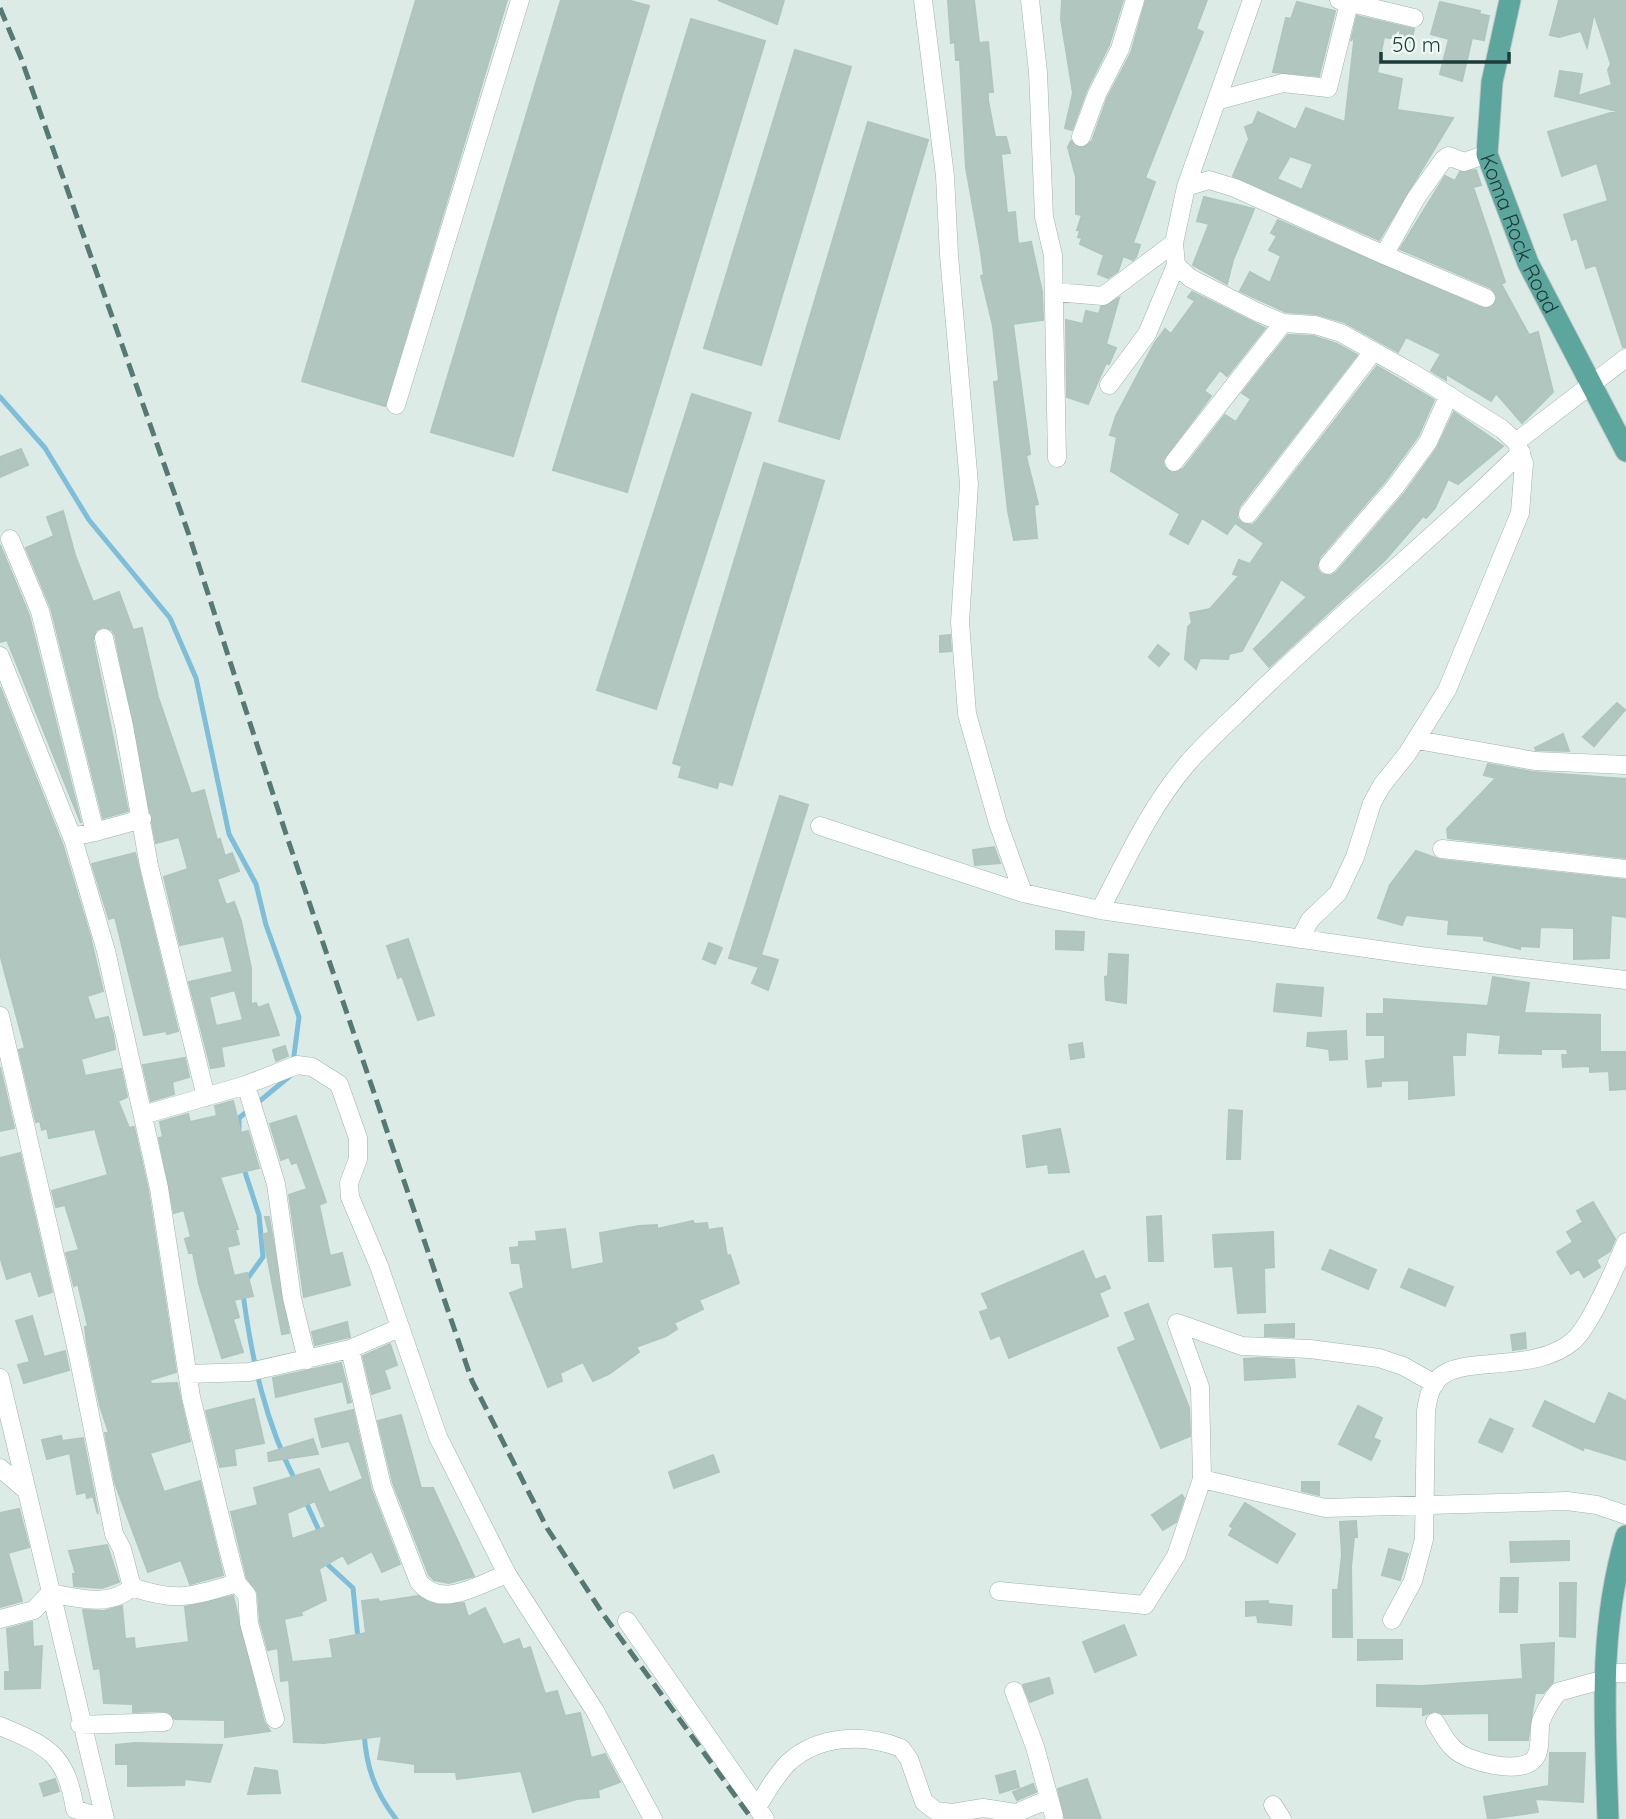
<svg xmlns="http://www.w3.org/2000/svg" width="1626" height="1819" font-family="Quicksand,sans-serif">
<rect width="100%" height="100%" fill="#ddebe7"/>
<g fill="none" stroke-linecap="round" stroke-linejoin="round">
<path stroke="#7ebed8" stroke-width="5" d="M0,397L45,448L89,520L170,618L196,678L229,834L256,884L266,925L299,1017L293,1063
M239,1129V1118L290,1076
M243,1166L259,1215L263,1257L245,1282
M243,1294C252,1360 265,1422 296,1482
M305,1500L321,1535
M326,1558L328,1565L353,1588L358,1639
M364,1732C366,1767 375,1792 396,1819"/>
</g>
<path fill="#b2c6c0" stroke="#afc5bf" stroke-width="2" fill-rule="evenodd" d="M416,0H507L385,406L302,381Z
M561,0H627L649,6L513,456L431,432Z
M718,0H784L777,24Z
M948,0H974L979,43L988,42L993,92H988V100L995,137H1006L1010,153L1001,154L1007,213L1015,212L1018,244L1031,242L1042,292L1043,320L1013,324L1030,454L1026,456L1038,504L1034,505L1037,538L1014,540L1008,511L994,382L999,381L993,326L981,276L984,275L980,246L966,168L960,60H956L955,42L951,43Z
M1062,0H1123L1109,45L1087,89L1072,130L1065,128L1073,93L1061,19Z
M1146,0H1207L1196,29L1203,32L1145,178L1155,182L1133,243L1140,245L1136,257L1133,260L1123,256L1118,271L1108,278L1098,274L1104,255L1080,244L1082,238L1078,237L1080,231L1077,230L1082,215L1076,214V177L1068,147L1071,141L1082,148L1092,141L1107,99L1131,53Z
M1559,0H1626V347H1623L1596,265L1586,268L1577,238L1572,240L1564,215L1608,201L1597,163L1562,176L1548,132L1617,111L1555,96L1560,71L1582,74L1578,96L1612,85L1608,70L1611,64L1594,13L1587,47L1581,31L1559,37L1550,35Z
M1297,2L1335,11L1319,76L1273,72L1286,18L1291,19Z
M1440,2L1480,11L1479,14L1489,16L1484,40L1472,38L1462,81L1440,74L1449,39L1431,34Z
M1357,16L1414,29L1411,42L1384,37L1377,73L1402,79L1397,110L1453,118L1379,240L1233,176L1249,139L1245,127L1253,124L1258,112L1296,130L1306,108L1345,122L1355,33L1351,41ZM1290,156L1313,164L1302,190L1277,179Z
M691,19L765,41L627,492L553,470Z
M795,50L851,67L761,365L704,348Z
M868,122L928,140L839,439L779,421Z
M1476,170L1481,185L1473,187L1505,282L1501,284L1529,335L1538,332L1553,392L1522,423L1496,393L1491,401L1446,374V380L1431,371L1441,354L1406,337L1398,352L1344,322L1316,314L1286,312L1240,291L1250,272L1270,283L1281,256L1269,250L1277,236L1271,233L1278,220L1482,308L1492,307L1497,297L1491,288L1400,249L1445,176L1455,181L1460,172Z
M1204,197L1254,209L1233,260L1227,284L1193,265L1209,224L1197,221Z
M1192,292L1265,328L1227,376L1220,370L1204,391L1211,396L1163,460L1164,467L1172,473L1183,469L1225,415L1236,422L1251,399L1242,393L1288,335L1313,336L1337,344L1357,355L1239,507L1237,518L1242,523L1252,525L1257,521L1377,366L1434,400L1418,436L1386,480L1319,558L1317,568L1321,574L1331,576L1337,572L1404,494L1437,448L1454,412L1503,446L1458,484L1448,479L1435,508L1426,518L1423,516L1385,560L1269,667L1254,649L1307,597L1281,579L1242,651L1229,654L1228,659L1200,658L1196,669L1185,659L1188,627L1192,623L1190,613L1210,609L1239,576L1233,574L1239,560L1250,564L1264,543L1235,523L1227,534L1202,518L1188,544L1170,534L1180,514L1111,471L1117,437L1110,435L1116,416L1154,344L1165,329L1171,334L1195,301L1188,297Z
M1119,298L1106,344L1116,348L1109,364L1106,363L1088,404L1067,397L1066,320L1083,324L1086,311L1099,314L1101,307Z
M692,394L751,413L656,709L597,690Z
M21,449L28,465L0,477V457Z
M764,463L824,481L732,785L719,781L717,788L679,777L682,766L673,763Z
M63,511L75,555L93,602L119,592L133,630L142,628L158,697L191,794L204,790L217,840L220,839L225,856L232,853L239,871L217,879L226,905L234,902L241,921L251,968V1004L256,1003L258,1008L268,1004L279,1035L221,1047L224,1066L211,1068L189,982L233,972L224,936L180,945L164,877L188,869L179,837L156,843L115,635L112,630L102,627L96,630L93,641L128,811L103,818L51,608L26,548L54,536L47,517ZM235,990L243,1020L216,1026L209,997Z
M0,545L29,615L81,823L7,640L0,642Z
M950,635L951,651L940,652V636Z
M1158,645L1169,654L1159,666L1149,657Z
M0,687L63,846L90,936L103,991L87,996L95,1020L108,1017L113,1034L115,1049L81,1059L85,1076L121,1069L127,1097L118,1101L129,1128L134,1127L148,1190L176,1372L150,1380L151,1384L177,1383L190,1441L150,1453L164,1492L200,1481L223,1575L194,1583L190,1584L181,1560L148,1572L115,1483L105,1433H109L100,1406L87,1344L85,1327L88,1326L78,1284L74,1286L66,1253L79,1250L65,1205L56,1207L52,1191L108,1175L95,1129L49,1138L47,1128L42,1130L40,1121L36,1122L19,1050L25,1048L0,954Z
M1617,703L1625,710L1594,746L1583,737Z
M1563,734L1569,751L1536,750L1535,748Z
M1488,764L1533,772L1626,779V858L1448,838L1447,829L1496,778L1484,775Z
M780,796L808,805L761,955L778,960L768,990L752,983L759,967L729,958Z
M994,847L1000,863L975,865L973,850Z
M1416,851L1441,860L1626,880V917L1611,915L1609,958L1574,959V928L1540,927L1539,947L1520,946V949L1484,940V936L1448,934L1449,920L1406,915L1402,925L1378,918L1390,885Z
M135,853L178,1031L167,1034L166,1031L144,1035L115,917L109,919L92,864Z
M1056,931L1084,932L1083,950L1056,949Z
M408,939L434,1015L418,1020L402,976L398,978L387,946Z
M709,943L722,948L715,964L703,959Z
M1109,954L1128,955L1126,1003L1106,1000L1105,977L1108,976Z
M1493,977L1529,983L1524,1013L1600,1015V1052H1626V1089L1610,1090L1609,1071L1590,1072V1066L1563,1067L1562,1055H1568L1567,1049H1541V1054L1499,1053L1501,1035L1466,1032L1465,1055H1452L1454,1095L1409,1099V1080L1381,1081V1086L1368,1087L1366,1061L1385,1059V1035H1367V1014H1384V999L1488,1006Z
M1277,984L1323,988L1321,1016L1274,1011Z
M1346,1031L1347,1059L1330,1060L1329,1049L1307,1046L1308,1033Z
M1082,1043L1084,1057L1071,1059L1069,1045Z
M285,1046L288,1056L276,1061L273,1050Z
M185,1058L189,1077L172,1082L174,1094L151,1101L143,1065Z
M0,1067L14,1128L0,1131Z
M233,1101L241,1133L248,1131L259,1168L220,1177L238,1229H235L239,1244L227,1247L234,1276L247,1273L253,1296L234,1300L239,1317L233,1319L243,1352L222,1358L199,1284L193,1253H189L185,1239L191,1237L184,1210L174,1213L159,1138L163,1137L160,1122L188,1114L190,1122L217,1116L215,1106Z
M1229,1110L1242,1111L1240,1159H1227Z
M296,1116L326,1202L319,1205L330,1256L342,1253L350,1285L304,1297L289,1195L307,1189L297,1162L292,1164L289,1157L281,1160L270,1124Z
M1060,1129L1069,1172L1049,1173L1048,1164L1027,1167L1023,1136Z
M20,1153L52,1292L39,1296L31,1271L7,1279L0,1257V1158Z
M1593,1202L1615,1239L1610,1251L1596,1260L1600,1267L1584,1277L1579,1269L1571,1274L1557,1252L1573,1242L1567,1232L1583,1222L1577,1211Z
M1161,1216L1163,1261H1149L1147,1217Z
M265,1217H269L289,1333L282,1334L263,1234L269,1233Z
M693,1221L694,1224L707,1223L708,1230L722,1228L727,1256L730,1255L739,1283L699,1300L703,1309L674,1323L677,1329L666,1336L636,1347L639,1352L609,1374L593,1381L583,1362L560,1373L562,1381L548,1387L510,1293L524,1288L520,1263H512L510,1248L519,1247V1242L537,1241L536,1232L565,1229L571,1270L604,1263L600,1233L639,1226L657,1225V1229Z
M1273,1232L1274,1267L1264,1268L1265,1312L1238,1313L1233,1266L1215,1267L1213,1235Z
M1330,1250L1376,1270L1368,1289L1322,1269Z
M1083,1251L1095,1280L1105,1276L1110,1288L1099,1293L1108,1316L1009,1358L1000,1335L991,1339L980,1312L989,1309L982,1294Z
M1409,1269L1453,1287L1445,1306L1401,1287Z
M1148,1304L1189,1408L1190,1436L1161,1448L1118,1348L1136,1340L1125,1313Z
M32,1316L44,1357L65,1351L69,1370L24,1383L18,1365L30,1362L16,1321Z
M347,1322L350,1337L315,1345L312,1332Z
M1294,1324V1337L1265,1336V1325Z
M1525,1333L1526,1348L1513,1350L1511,1335Z
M390,1344L397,1365L384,1370L390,1388L372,1394L363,1356Z
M1259,1358L1294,1360L1295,1377L1245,1380L1244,1359Z
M341,1363L351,1402L348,1403L343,1381L276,1397L273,1378Z
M1609,1393L1626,1401V1460L1584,1447L1583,1450L1533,1426L1545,1401L1595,1425Z
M254,1399L264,1443L234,1449L236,1465L220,1467L206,1411Z
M1358,1406L1382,1418L1373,1438L1380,1441L1371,1460L1339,1444Z
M353,1410L371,1489L400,1564L382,1572L372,1551L348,1564L343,1555L319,1569L326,1600L301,1612L302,1615L284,1619L292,1662L333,1658L330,1640L366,1633L362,1601L378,1599L379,1602L418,1596L438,1605L464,1603L468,1617L485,1608L503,1645L519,1639L523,1650L530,1647L545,1694L557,1691L565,1716L580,1713L591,1758L605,1754L620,1782L598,1790L599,1797L577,1799L533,1812L521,1771L457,1779L456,1772H415V1764L378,1759L382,1736L324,1743L294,1742L289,1680L281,1681L278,1648L268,1650L260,1621L258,1593L247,1578L231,1512L258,1505L254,1488L319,1469L329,1493L363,1479L349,1441L322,1447L315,1419ZM315,1501L326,1527L292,1539L287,1513Z
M401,1415L421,1488H433L474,1576L449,1583L434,1580L429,1575L393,1483L378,1421Z
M1490,1419L1513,1429L1502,1452L1479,1442Z
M61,1436L62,1441L83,1438L98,1514L93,1496L87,1498L86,1492L77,1494L70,1453L47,1459L42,1440Z
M313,1439L318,1454L269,1461L268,1453Z
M713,1455L719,1472L674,1488L669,1472Z
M1302,1482H1319V1495L1302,1491Z
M1182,1495L1184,1498L1176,1522L1163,1530L1152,1515Z
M1245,1503L1295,1534L1277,1563L1229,1535L1233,1528L1230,1526Z
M19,1509L29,1547L8,1553L22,1601L0,1607V1513Z
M1356,1521L1357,1537H1354L1351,1567L1352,1637H1333V1590H1338L1342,1555L1340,1522Z
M1569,1541V1560L1511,1562L1510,1542Z
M107,1545L119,1582L102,1588L74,1586L73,1574H76L69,1551Z
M1389,1549L1408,1554L1400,1580L1382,1575Z
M1501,1578H1518L1517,1612H1500Z
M1560,1583H1576L1575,1637L1560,1636Z
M233,1596L264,1722L270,1731L225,1737V1720L175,1719L164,1711L133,1712V1704L104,1703L100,1668L94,1669L83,1610L104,1611L122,1606L125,1639L134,1638L135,1649L189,1642L185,1607Z
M1268,1601V1604L1292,1606L1291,1625L1258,1622L1257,1615L1246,1616V1602Z
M32,1622L33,1647L42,1646L40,1688L5,1689V1672H10L7,1629Z
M1124,1625L1136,1655L1095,1672L1083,1642Z
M1358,1640H1402V1659L1358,1660Z
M1554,1643L1553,1682L1543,1693H1535L1528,1740H1489V1713L1443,1714L1435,1711L1423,1715V1707L1377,1706V1685L1422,1686L1523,1679L1521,1645Z
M1049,1678L1053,1693L1030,1702L1023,1685Z
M135,1743L222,1745L210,1782L185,1779L184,1785L128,1786V1764H116V1745Z
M1550,1753H1585L1583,1802L1535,1799L1538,1812L1488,1819L1484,1797L1549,1786Z
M255,1768L277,1771L280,1793L248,1794Z
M1015,1771L1019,1787L1000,1793L996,1776Z
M55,1779L59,1791L44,1796L40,1784Z
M1087,1779L1101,1819H1065L1058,1789Z
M1033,1784L1036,1792L1017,1800L1013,1792Z"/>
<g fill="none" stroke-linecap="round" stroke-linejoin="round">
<defs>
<path id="minor" d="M923,0L945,176L949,255L969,484L960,622L967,714L998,823L1023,893
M1030,0L1038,72L1044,217L1053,255L1057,458
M1252,0L1186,187L1174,243L1176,265L1190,278L1257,312L1283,323L1315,325L1341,333L1411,372L1502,429L1516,442L1524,463L1520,513L1447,690L1407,754L1382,785L1372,803L1355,857L1338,893L1310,920L1300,939
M1339,0L1414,18
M1219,100L1283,83L1328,88L1349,3
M1081,137L1097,94L1120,49L1135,0
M1186,187L1209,180L1235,188L1384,255L1416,198L1443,160L1448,156L1464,162L1487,154
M1384,255L1486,298
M1055,292L1103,296L1174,243
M1109,385L1147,334L1176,265
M396,405L520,0
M1516,442L1626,358
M1174,462L1283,323
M1248,514L1373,352
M10,539L40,611L95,832L72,837
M1328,565L1395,487L1428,442L1449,395
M104,638L124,726L149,866L206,1097
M0,656L74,842L106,951L159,1188L191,1397L226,1541L237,1583L247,1595L249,1623L275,1719
M1417,740L1535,761L1626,765
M820,826L1023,893L1100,910L1421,956L1626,980
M95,832L142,819
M1442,849L1626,869
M1100,910C1126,861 1150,807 1187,764C1204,744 1224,726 1243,708C1332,619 1432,541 1521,452
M0,1016L78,1355L114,1534L122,1549L132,1587C178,1603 192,1596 237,1583
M246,1085L276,1184L292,1298L307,1360
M143,1115L246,1085L297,1065L312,1067L339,1084L358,1138V1159L349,1183L350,1197L379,1266L438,1437L507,1574L595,1711L653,1819
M350,1349L399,1328
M188,1374L249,1372L350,1349L382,1486L419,1582C442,1610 479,1584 507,1574
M0,1378L105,1819
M0,1468L27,1491
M1202,1479L1200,1387L1177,1323L1242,1346L1310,1349L1379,1358L1403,1366L1435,1384
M999,1591L1145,1605L1176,1556L1202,1479L1325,1508L1567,1501L1597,1505L1626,1515
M0,1619L34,1610L50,1593C77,1598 110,1608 132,1587
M1392,1620L1413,1581L1424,1539L1426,1411C1428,1399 1430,1386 1440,1377C1464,1355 1535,1374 1573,1341C1590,1327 1617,1264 1626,1242
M627,1621L765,1819
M1605,1673H1626
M1014,1691L1035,1747L1054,1816
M1435,1722C1441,1731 1446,1742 1454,1749C1467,1762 1522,1776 1535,1758C1542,1748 1538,1732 1541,1721C1545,1711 1551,1701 1558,1692L1605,1679
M80,1725L164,1722
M0,1726C48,1746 66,1754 75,1809L104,1819
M1273,1805L1282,1819
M757,1807C767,1792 775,1776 788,1763C818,1735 864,1733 901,1748L909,1759L924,1802L936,1811L952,1813L983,1808L1016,1813L1049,1799"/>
<g id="major">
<path id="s1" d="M1510,0L1492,82L1487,154L1528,263L1626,451"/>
<path d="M1608,1819C1605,1720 1598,1632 1626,1536"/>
</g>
</defs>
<use href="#minor" stroke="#a0b3af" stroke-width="19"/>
<use href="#major" stroke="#c0c8c7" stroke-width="23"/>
<use href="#minor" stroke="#fff" stroke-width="18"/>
<use href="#major" stroke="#5ca69d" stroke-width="21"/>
<path stroke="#577974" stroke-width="5" stroke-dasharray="14 7" stroke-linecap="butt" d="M0,8L21,58L189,535L286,834L472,1381L547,1528L603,1614L752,1819"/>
</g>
<g text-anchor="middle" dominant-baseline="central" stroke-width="6" stroke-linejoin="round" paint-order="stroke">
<g font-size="21" fill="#1d3c38" stroke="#eef8f4">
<text stroke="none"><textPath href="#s1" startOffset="242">Koma Rock Road</textPath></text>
</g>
</g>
<path d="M1381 52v10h128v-10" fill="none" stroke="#1d3c38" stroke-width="3.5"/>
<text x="1392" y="52" font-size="21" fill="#1d3c38" stroke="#eef8f4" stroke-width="5" paint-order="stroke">50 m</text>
</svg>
